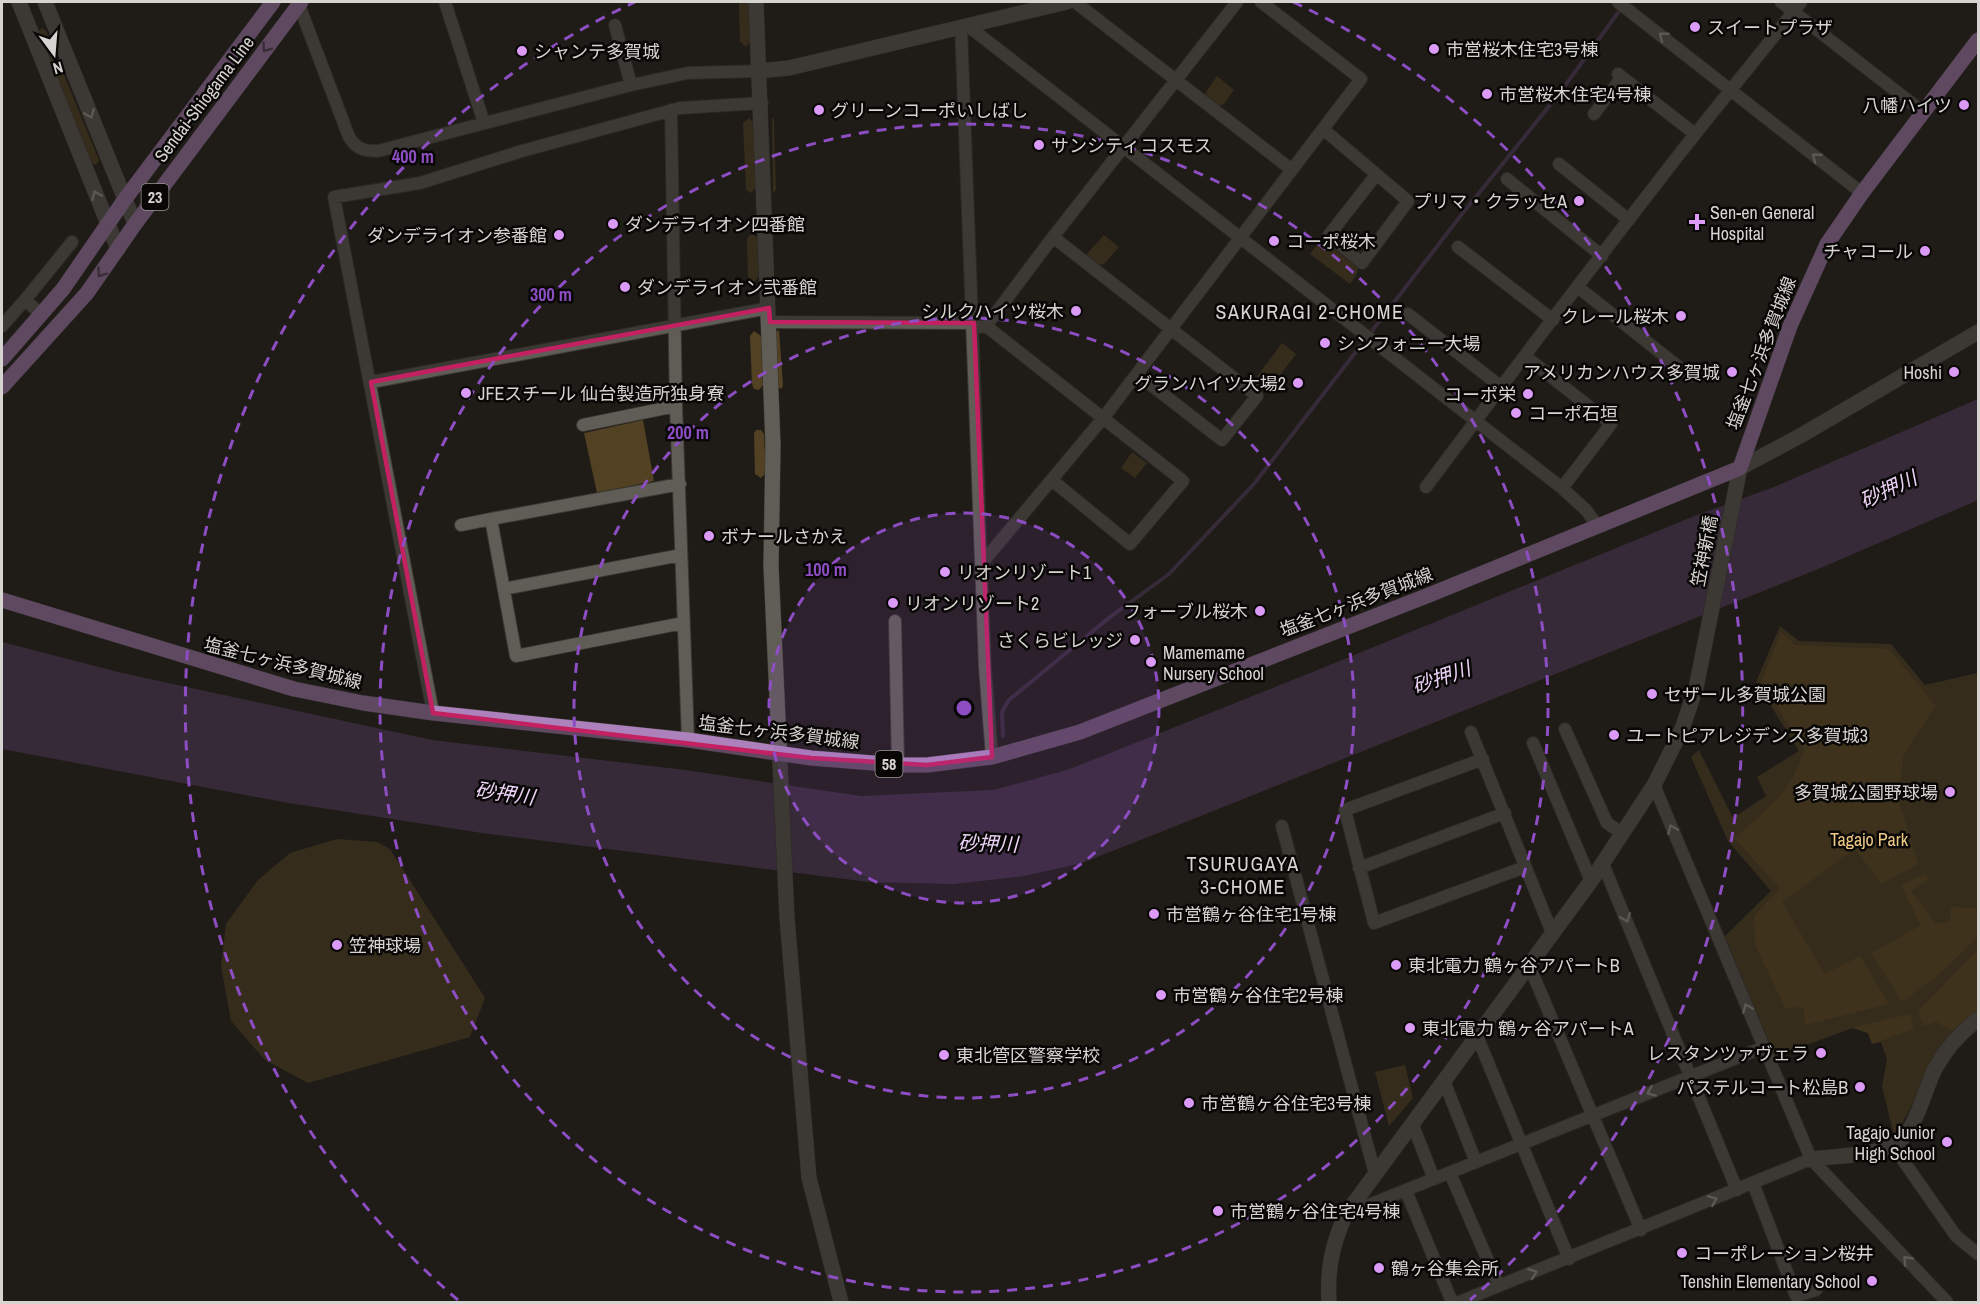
<svg xmlns="http://www.w3.org/2000/svg" width="1980" height="1304" font-family="'Archivo Narrow','Noto Sans JP',sans-serif">
<rect width="100%" height="100%" fill="#1f1c17"/>
<path fill="#524122" d="M739,2H748L751,41L746,47L740,41Z
M42,28L46,31L99,160L96,165L92,164L38,32Z
M1217,76L1234,90L1224,104L1219,106L1204,95Z
M772,117L774,119L776,190L773,193Z
M749,118L754,123L756,187L751,193L746,190L743,123Z
M752,233L757,238L759,276L754,282L748,277L747,239Z
M1104,235L1119,247L1104,264L1099,265L1086,255Z
M1324,241L1358,268L1357,274L1350,284L1310,254L1319,242Z
M779,330L783,386L781,389L778,387L776,332Z
M754,331L761,336L763,385L759,390L754,389L752,384L750,336Z
M1282,343L1296,354L1267,393L1252,383Z
M643,420L654,481L597,493L584,433Z
M756,430H761L764,434L766,473L761,478L755,474L754,433Z
M1132,452L1147,463L1135,478L1121,468Z
M1780,626L1799,641L1891,644L1925,685L1978,673V1011C1931,1040 1924,1093 1894,1136L1882,1086L1887,1059L1881,1042L1872,1044L1868,1033L1853,1028L1773,1057L1724,937L1771,891L1728,841L1691,757L1699,750L1733,818L1766,796L1757,777L1799,751L1756,682Z
M337,839L377,842L390,849L485,998L470,1037L308,1083L265,1060L231,1021L221,966L226,924L258,880L290,853Z
M1405,1065L1413,1098L1389,1126L1375,1072Z"/>
<path fill="#644e25" d="M1781,632L1795,645L1889,649L1936,706L1903,755L1899,802L1918,864L1881,884L1855,849L1782,902L1825,974L1860,956L1889,1004L1805,1025L1803,1007L1785,1008L1755,944L1754,916L1780,888L1734,838C1766,811 1792,791 1804,749L1761,682Z
M1925,874L1929,879L1911,891L1936,924L1950,921L1951,907L1977,908L1978,937L1938,975L1902,1002L1871,953L1921,925L1901,885Z
M1978,950V1011L1952,1031L1936,1022L1923,1026L1918,1011Z
M1910,1014L1914,1029L1872,1044L1868,1033L1853,1028Z"/>
<path fill="#553d60" d="M1978,399V500L1823,567L1158,833L1082,863L1024,876L954,884L869,882L482,833L283,802L2,749V642L122,673L432,740L685,770L861,796L994,790L1070,769L1320,669L1697,515L1774,487Z"/>
<g fill="none" stroke-linecap="round" stroke-linejoin="round">
<path stroke="#553d60" stroke-width="4" d="M1003,736L1002,712L1009,700L1110,617L1169,574L1254,484L1462,214L1559,94L1620,10"/>
<defs>
<path id="minor" d="M445,2L484,123
M1075,2L1292,170
M1618,2L1862,193
M1781,2L1923,112
M299,5L349,137C357,149 363,151 378,151L631,85L688,73L760,71
M615,25L631,85
M968,26L1562,488L1586,510L1597,525
M961,27L985,667L992,757
M1618,74L1695,134
M671,110L676,406L688,740
M1594,114L1622,77
M1323,129L1408,201L1362,263L1329,235L1376,175
M1559,164L1629,220
M1507,179L1602,256
M1053,237L1257,396L1222,440L1137,374
M1458,247L1553,320
M1579,288L1690,376
M25,300L72,242
M1408,314L1500,386
M770,322L974,323
M2,326L25,300L41,314
M986,326L1183,481L1130,544L1053,481
M981,327L986,326L1053,237L1237,2
M1525,356L1611,424L1562,488
M371,382L769,308
M583,425L676,406
M680,484L491,519L516,656L683,623
M1426,487C1503,384 1581,281 1660,179C1706,119 1755,61 1801,2
M461,525L491,519
M982,563L1104,417L1361,79L1261,2
M504,589L681,555
M895,621L898,765
M433,713L334,197L420,183L522,151L680,108L762,103
M1565,729L1607,823L1623,834
M1471,732L1553,935
M1533,743L1591,881
M1483,759L1345,810L1374,923L1525,867
M1654,785L1811,1159L1947,1302
M1282,826L1375,1174
M1603,864L1737,1190
M1359,868L1505,813
M1529,965L1641,1230
M1477,1036L1569,1259
M1444,1081L1476,1162
M1412,1123L1434,1179
M1893,1146L1956,1236L1978,1254
M1450,1173L1499,1286
M1753,1183L1796,1296L1816,1290
M1406,1191L1452,1302
M1346,1214L1764,1047
M1459,1302L1811,1159"/>
<path id="tertiary" d="M19,2L118,249
M45,2L135,224
M756,2L773,445L771,566L787,918L809,1178L841,1302
M760,71L789,68L1067,2
M1811,1159C1837,1156 1868,1156 1892,1146C1916,1136 1924,1088 1936,1067C1947,1047 1960,1033 1978,1019
M1329,1302C1327,1270 1332,1244 1346,1214L1591,881L1654,785L1682,729L1696,688L1740,468L1800,436L1978,332"/>
<path id="primary" d="M2,359L63,289L125,199L273,2
M2,387L87,293L135,224L301,2
M2,600L294,689L363,703L433,713L688,740L811,758L898,765H927L992,757L1080,732L1434,593L1740,468L1790,326L1827,244L1862,193L1978,40"/>
</defs>
<use href="#minor" stroke="#3a3734" stroke-width="14"/>
<use href="#tertiary" stroke="#3a3734" stroke-width="16"/>
<use href="#primary" stroke="#3a3734" stroke-width="16"/>
<use href="#minor" stroke="#605c56" stroke-width="12"/>
<use href="#tertiary" stroke="#605c56" stroke-width="15"/>
<use href="#primary" stroke="#ad81bb" stroke-width="15"/>
</g>
<defs><path id="oneway-chevron" d="M-2-3.5L2.5 0L-2 3.5" fill="none" stroke-width="1.6" stroke-linecap="round" stroke-linejoin="round" transform="scale(1.5)"/></defs>
<g stroke="#a7a4a0">
<use href="#oneway-chevron" transform="translate(1663 36) rotate(-142)"/>
<use href="#oneway-chevron" transform="translate(90 114) rotate(68)"/>
<use href="#oneway-chevron" transform="translate(1816 157) rotate(-142)"/>
<use href="#oneway-chevron" transform="translate(96 195) rotate(-113)"/>
<use href="#oneway-chevron" transform="translate(1672 829) rotate(-113)"/>
<use href="#oneway-chevron" transform="translate(1626 918) rotate(68)"/>
<use href="#oneway-chevron" transform="translate(1747 1008) rotate(-113)"/>
<use href="#oneway-chevron" transform="translate(1651 1092) rotate(157)"/>
<use href="#oneway-chevron" transform="translate(1713 1200) rotate(-23)"/>
<use href="#oneway-chevron" transform="translate(1907 1260) rotate(-134)"/>
<use href="#oneway-chevron" transform="translate(1533 1273) rotate(-21)"/>
</g>
<g stroke="#5a4460">
<use href="#oneway-chevron" transform="translate(266 48) rotate(127)"/>
<use href="#oneway-chevron" transform="translate(101 273) rotate(125)"/>
</g>
<path d="M0 0H1980V1304H0ZM769,308L770,322L974,323L992,757L927,765L811,758L433,713L371,382Z" fill="#1f1c17" fill-opacity=".55" fill-rule="evenodd"/>
<path fill="none" stroke="#c32161" stroke-width="4.5" stroke-linejoin="round" d="M769,308L770,322L974,323L992,757L927,765L811,758L433,713L371,382Z"/>
<circle cx="964" cy="708" r="195" fill="#8d4ec3" fill-opacity=".12"/>
<g fill="none" stroke="#8d4ec3" stroke-width="3" stroke-dasharray="10 8">
<circle cx="964" cy="708" r="195"/>
<circle cx="964" cy="708" r="390"/>
<circle cx="964" cy="708" r="584"/>
<path d="M458 1300A779 779 0 0 1 635 2M1293 2A779 779 0 0 1 1470 1300"/>
</g>
<g fill="#da9af6" stroke="#080705" stroke-width="2">
<circle cx="1695" cy="27" r="6"/>
<circle cx="1434" cy="49" r="6"/>
<circle cx="522" cy="51" r="6"/>
<circle cx="1487" cy="94" r="6"/>
<circle cx="1964" cy="105" r="6"/>
<circle cx="819" cy="110" r="6"/>
<circle cx="1039" cy="145" r="6"/>
<circle cx="1579" cy="201" r="6"/>
<path d="M1694 213h6v6h6v6h-6v6h-6v-6h-6v-6h6z"/>
<circle cx="613" cy="224" r="6"/>
<circle cx="559" cy="235" r="6"/>
<circle cx="1274" cy="241" r="6"/>
<circle cx="1925" cy="251" r="6"/>
<circle cx="625" cy="287" r="6"/>
<circle cx="1076" cy="311" r="6"/>
<circle cx="1681" cy="316" r="6"/>
<circle cx="1325" cy="343" r="6"/>
<circle cx="1732" cy="372" r="6"/>
<circle cx="1954" cy="372" r="6"/>
<circle cx="1298" cy="383" r="6"/>
<circle cx="466" cy="393" r="6"/>
<circle cx="1528" cy="394" r="6"/>
<circle cx="1516" cy="413" r="6"/>
<circle cx="709" cy="536" r="6"/>
<circle cx="945" cy="572" r="6"/>
<circle cx="893" cy="603" r="6"/>
<circle cx="1260" cy="611" r="6"/>
<circle cx="1135" cy="640" r="6"/>
<circle cx="1151" cy="662" r="6"/>
<circle cx="1652" cy="694" r="6"/>
<circle cx="1614" cy="735" r="6"/>
<circle cx="1950" cy="792" r="6"/>
<circle cx="1154" cy="914" r="6"/>
<circle cx="337" cy="945" r="6"/>
<circle cx="1396" cy="965" r="6"/>
<circle cx="1161" cy="995" r="6"/>
<circle cx="1410" cy="1028" r="6"/>
<circle cx="1821" cy="1053" r="6"/>
<circle cx="944" cy="1055" r="6"/>
<circle cx="1860" cy="1087" r="6"/>
<circle cx="1189" cy="1103" r="6"/>
<circle cx="1947" cy="1142" r="6"/>
<circle cx="1218" cy="1211" r="6"/>
<circle cx="1682" cy="1253" r="6"/>
<circle cx="1379" cy="1268" r="6"/>
<circle cx="1872" cy="1281" r="6"/>
</g>
<g text-anchor="middle" dominant-baseline="central" stroke-width="5" stroke-linejoin="round" paint-order="stroke">
<g fill="#080705" stroke="#989694" stroke-width="1.5">
<rect x="141.5" y="184" width="27" height="26" rx="4.5"/>
<rect x="875.5" y="751" width="27" height="26" rx="4.5"/>
</g>
<g font-size="16" font-weight="bold" fill="#d6d4d1">
<text x="155" y="197">23</text>
<text x="889" y="764">58</text>
</g>
<g font-size="18" fill="#d6d4d1" stroke="#080705" text-anchor="start">
<text x="1707" y="27">スイートプラザ</text>
<text x="1446" y="49">市営桜木住宅3号棟</text>
<text x="534" y="51">シャンテ多賀城</text>
<text x="1499" y="94">市営桜木住宅4号棟</text>
<text x="1952" y="105" text-anchor="end">八幡ハイツ</text>
<text x="831" y="110">グリーンコーポいしばし</text>
<text x="1051" y="145">サンシティコスモス</text>
<text x="1567" y="201" text-anchor="end">プリマ・クラッセA</text>
<text x="1710" y="212">Sen-en General<tspan x="1710" dy="21">Hospital</tspan></text>
<text x="625" y="224">ダンデライオン四番館</text>
<text x="547" y="235" text-anchor="end">ダンデライオン参番館</text>
<text x="1286" y="241">コーポ桜木</text>
<text x="1913" y="251" text-anchor="end">チャコール</text>
<text x="637" y="287">ダンデライオン弐番館</text>
<text x="1064" y="311" text-anchor="end">シルクハイツ桜木</text>
<text x="1669" y="316" text-anchor="end">クレール桜木</text>
<text x="1337" y="343">シンフォニー大場</text>
<text x="1720" y="372" text-anchor="end">アメリカンハウス多賀城</text>
<text x="1942" y="372" text-anchor="end">Hoshi</text>
<text x="1286" y="383" text-anchor="end">グランハイツ大場2</text>
<text x="478" y="393">JFEスチール 仙台製造所独身寮</text>
<text x="1516" y="394" text-anchor="end">コーポ栄</text>
<text x="1528" y="413">コーポ石垣</text>
<text x="721" y="536">ボナールさかえ</text>
<text x="957" y="572">リオンリゾート1</text>
<text x="905" y="603">リオンリゾート2</text>
<text x="1248" y="611" text-anchor="end">フォーブル桜木</text>
<text x="1123" y="640" text-anchor="end">さくらビレッジ</text>
<text x="1163" y="652">Mamemame<tspan x="1163" dy="21">Nursery School</tspan></text>
<text x="1664" y="694">セザール多賀城公園</text>
<text x="1626" y="735">ユートピアレジデンス多賀城3</text>
<text x="1938" y="792" text-anchor="end">多賀城公園野球場</text>
<text x="1166" y="914">市営鶴ヶ谷住宅1号棟</text>
<text x="349" y="945">笠神球場</text>
<text x="1408" y="965">東北電力 鶴ヶ谷アパートB</text>
<text x="1173" y="995">市営鶴ヶ谷住宅2号棟</text>
<text x="1422" y="1028">東北電力 鶴ヶ谷アパートA</text>
<text x="1809" y="1053" text-anchor="end">レスタンツァヴェラ</text>
<text x="956" y="1055">東北管区警察学校</text>
<text x="1848" y="1087" text-anchor="end">パステルコート松島B</text>
<text x="1201" y="1103">市営鶴ヶ谷住宅3号棟</text>
<text x="1935" y="1132" text-anchor="end">Tagajo Junior<tspan x="1935" dy="21">High School</tspan></text>
<text x="1230" y="1211">市営鶴ヶ谷住宅4号棟</text>
<text x="1694" y="1253">コーポレーション桜井</text>
<text x="1391" y="1268">鶴ヶ谷集会所</text>
<text x="1860" y="1281" text-anchor="end">Tenshin Elementary School</text>
</g>
<g font-size="18" fill="#d6d4d1" stroke="#080705">
<text transform="translate(204 99) rotate(-53)">Sendai-Shiogama Line</text>
<text transform="translate(1761 353) rotate(-69)">塩釜七ヶ浜多賀城線</text>
<text transform="translate(1704 551) rotate(-79)">笠神新橋</text>
<text transform="translate(1356 602) rotate(-21)">塩釜七ヶ浜多賀城線</text>
<text transform="translate(283 663) rotate(14)">塩釜七ヶ浜多賀城線</text>
<text transform="translate(779 732) rotate(7)">塩釜七ヶ浜多賀城線</text>
</g>
<g font-size="18" fill="#efca87" stroke="#080705">
<text x="1869" y="839">Tagajo Park</text>
</g>
<g font-size="20" letter-spacing="1.5" fill="#d6d4d1" stroke="#080705">
<text x="1310" y="311">SAKURAGI 2-CHOME</text>
<text x="1243" y="863">TSURUGAYA<tspan x="1243" dy="23">3-CHOME</tspan></text>
</g>
<g font-size="20" font-style="italic" fill="#ecd2f7" stroke="#080705">
<text transform="translate(1888 489) rotate(-25)">砂押川</text>
<text transform="translate(1441 677) rotate(-19)">砂押川</text>
<text transform="translate(505 793) rotate(8)">砂押川</text>
<text transform="translate(988 843) rotate(2)">砂押川</text>
</g>
</g>
<circle cx="964" cy="708" r="9" fill="#8d4ec3" stroke="#080705" stroke-width="3"/>
<g font-size="18" text-anchor="middle" font-weight="bold" fill="#8d4ec3" stroke="#080705" stroke-width="5" stroke-linejoin="round" paint-order="stroke">
<text x="413" y="163">400 m</text>
<text x="551" y="301">300 m</text>
<text x="688" y="439">200 m</text>
<text x="826" y="576">100 m</text>
</g>
<rect width="1980" height="1304" fill="none" stroke="#d6d4d1" stroke-width="6"/>
<g transform="translate(54 54) rotate(164)" stroke="#080705" stroke-width="4.5" paint-order="stroke">
<path d="M0-4.5L10 22L0 15L-10 22Z" fill="#d6d4d1"/>
<text y="-9" font-size="16" font-weight="bold" text-anchor="middle" fill="#d6d4d1">N</text>
</g>
</svg>
